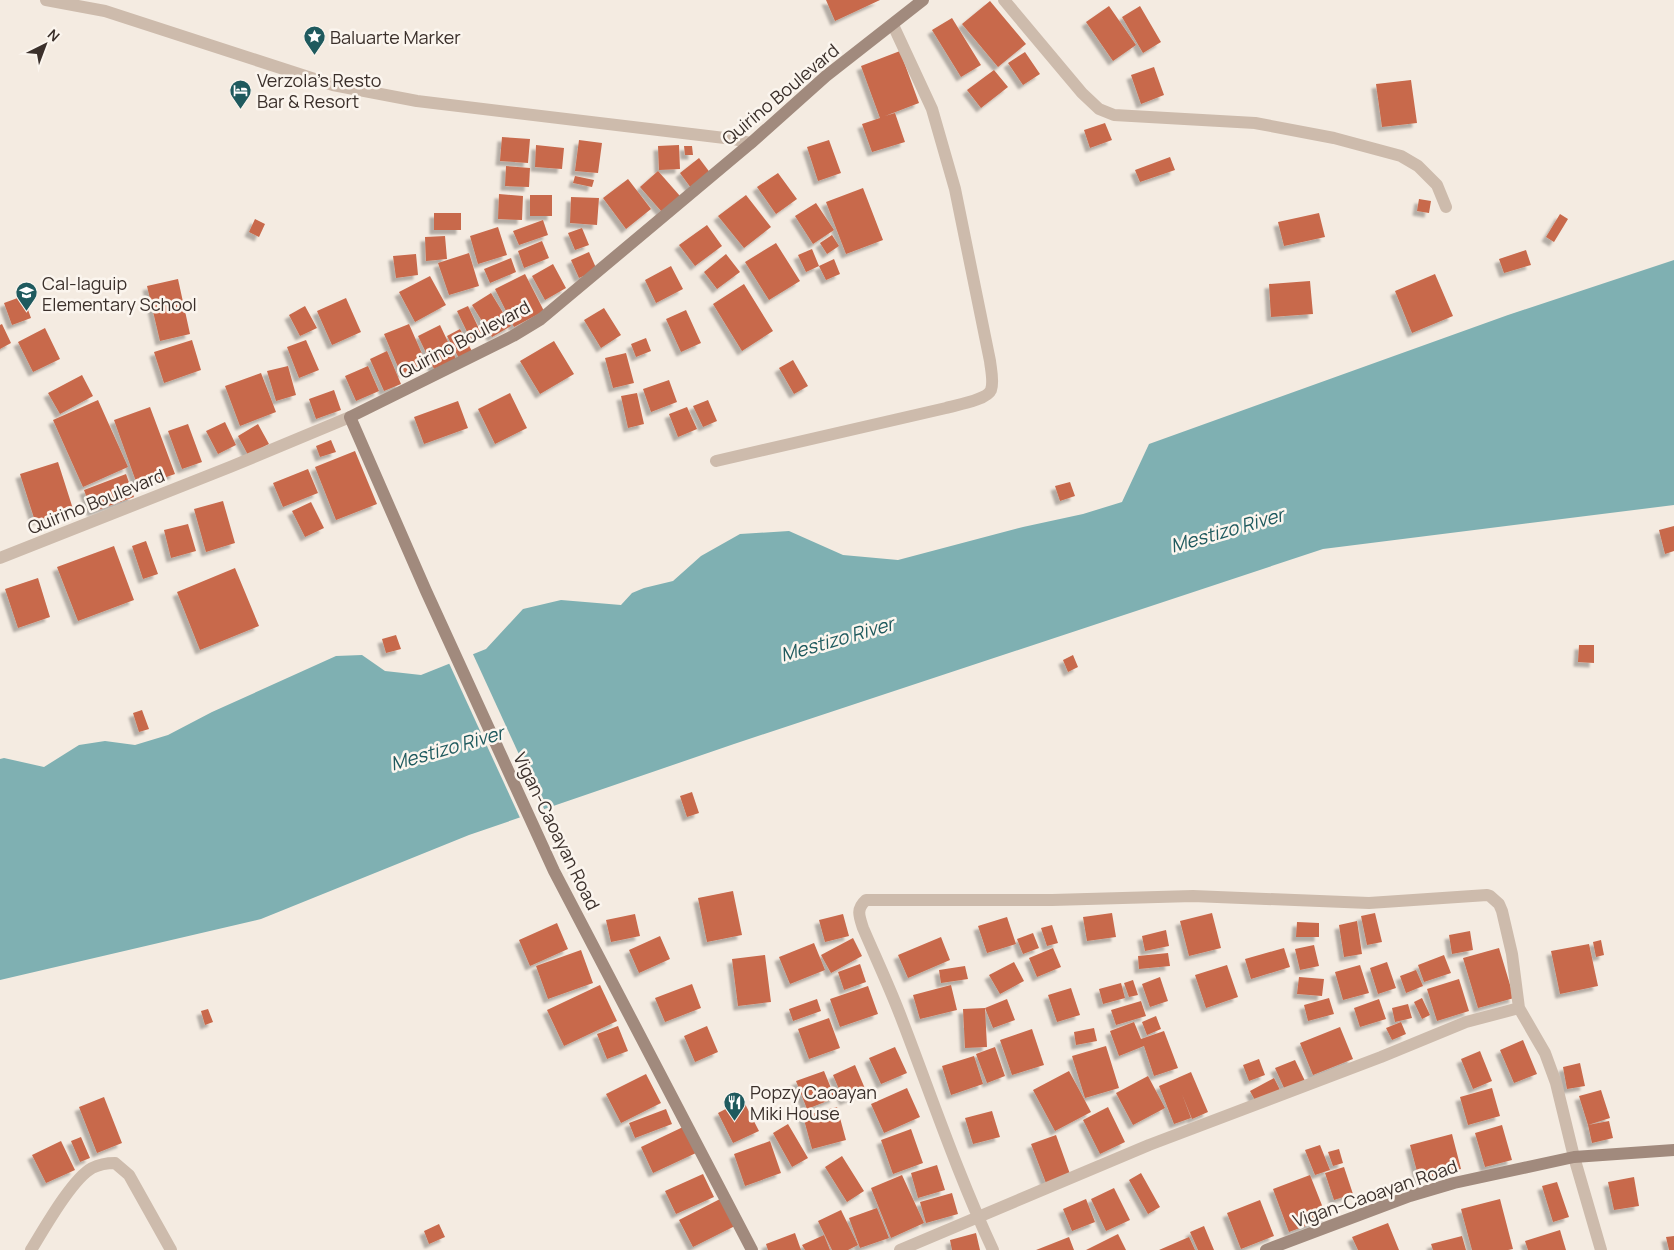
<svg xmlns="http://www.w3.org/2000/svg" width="1674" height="1250" font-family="Manrope,sans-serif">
<defs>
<filter id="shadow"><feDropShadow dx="-4.5" dy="4.5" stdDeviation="1" flood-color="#0004"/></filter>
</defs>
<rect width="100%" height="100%" fill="#f4ebe1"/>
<path fill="#7fb0b2" d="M1674,260V505L1323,549L734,744L469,835L261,919L0,980V759L4,758L44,767L79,745L105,741L135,745L168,735L212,712L336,656L362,655L385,671L421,675L486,649L523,609L561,600L621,605L632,593L644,588L673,581L701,556L740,534L789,531L843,555L898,560L1023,527L1083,514L1122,502L1149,444L1508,315Z"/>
<path fill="#f4ebe1" d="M472,652L545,811L521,820L448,661Z"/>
<path fill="#c8694b" filter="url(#shadow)" d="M826,0H880L835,21Z
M990,1L1026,44L998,67L962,24Z
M1109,6L1136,45L1113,61L1086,22Z
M1140,6L1161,42L1143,53L1122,17Z
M952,18L981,65L961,77L932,30Z
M900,51L919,103L885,116L895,113L905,142L872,152L862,124L880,118L861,66Z
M1025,52L1040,74L1023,85L1008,63Z
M1154,67L1164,95L1141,104L1131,75Z
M994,70L1008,87L981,108L967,90Z
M1411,80L1417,123L1382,127L1376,84Z
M1105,123L1112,140L1090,148L1084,130Z
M502,137L530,139L528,163L500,161Z
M579,140L602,143L598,173L575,171Z
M829,140L841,173L818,181L807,147Z
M536,145L564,148L562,169L535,167Z
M679,145L680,169L659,170L658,146Z
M684,146H692L693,155H685Z
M1170,157L1175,170L1140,182L1135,170Z
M699,158L711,174L691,188L680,173Z
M506,166L530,168L529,187L505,186Z
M658,171L680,196L662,212L640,187Z
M778,173L797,199L776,214L757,187Z
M575,176L594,180L592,187L573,183Z
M628,179L651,209L626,229L603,198Z
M863,188L883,240L846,254L826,202Z
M499,194L523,196L522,220L498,219Z
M530,195H552V216H530Z
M746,195L771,227L744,248L718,216Z
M571,197L599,198L597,225L570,223Z
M1419,199L1431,201L1429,213L1417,211Z
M816,203L834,230L813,244L795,216Z
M434,213H461V230H434Z
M1319,213L1325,237L1284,246L1278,222Z
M1560,214L1568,219L1554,242L1546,237Z
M255,219L265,224L259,237L249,232Z
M543,220L548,235L519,245L513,231Z
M707,225L722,246L695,266L679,245Z
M498,227L507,255L478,264L470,236Z
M582,228L589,245L575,250L568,233Z
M832,235L839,246L827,254L820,243Z
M445,236L447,259L426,261L425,237Z
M542,241L549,258L524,268L518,251Z
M776,243L800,281L769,300L745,262Z
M812,249L819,266L806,272L798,255Z
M1526,250L1531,265L1504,273L1499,259Z
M589,252L597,270L579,278L571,260Z
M469,253L479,286L449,295L438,263Z
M416,254L418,275L396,278L393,256Z
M726,254L740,272L717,289L704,272Z
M511,258L516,272L490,283L484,269Z
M834,259L840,274L826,280L819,266Z
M553,264L566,288L545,300L532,276Z
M671,266L683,289L656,303L645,280Z
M525,274L544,311L514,327L495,289Z
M1435,274L1453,316L1412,333L1395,291Z
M430,276L446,305L415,322L399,292Z
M178,279L190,334L160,341L147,286Z
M1310,281L1313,314L1271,317L1269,284Z
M744,284L773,331L742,351L713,304Z
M491,293L511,326L492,337L472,305Z
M23,296L31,318L12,325L4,303Z
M346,298L361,332L332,345L317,311Z
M305,306L317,328L300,336L289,315Z
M468,306L481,333L470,338L457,311Z
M604,308L621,335L601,348L584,320Z
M686,310L701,343L681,352L666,319Z
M2,324L11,343L0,349V325Z
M409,324L426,363L401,374L384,334Z
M440,325L456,359L434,369L418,336Z
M45,328L60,359L33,372L18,342Z
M460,329L473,353L460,360L447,336Z
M646,338L651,351L636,357L631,344Z
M192,340L201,370L164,383L154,352Z
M306,340L319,370L299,378L287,347Z
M554,341L574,374L540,394L520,361Z
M387,351L401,384L384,391L370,359Z
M626,353L634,383L613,388L605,358Z
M793,360L808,386L794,394L779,368Z
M288,366L296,395L276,401L267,371Z
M368,366L379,391L356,401L345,376Z
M261,373L276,412L240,426L225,386Z
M82,375L93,396L60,414L48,393Z
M669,380L677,402L651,412L643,389Z
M334,390L341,410L316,419L309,399Z
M510,393L527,428L495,444L478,409Z
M637,393L644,424L628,428L621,396Z
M98,400L128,467L83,487L53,420Z
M708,400L717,421L703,427L693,406Z
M458,401L468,428L424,444L414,417Z
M150,407L175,474L138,487L114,420Z
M687,407L697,429L678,437L669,414Z
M225,422L236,445L218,454L206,431Z
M188,424L202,462L182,469L168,431Z
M258,424L269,444L248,455L238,436Z
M331,440L336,452L320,457L316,446Z
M355,451L377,504L336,520L315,467Z
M58,462L73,509L35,521L20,474Z
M308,469L318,493L283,507L273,483Z
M126,474L134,497L92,512L84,490Z
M1070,482L1075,496L1060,501L1055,486Z
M223,501L235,543L206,552L194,509Z
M311,502L324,528L305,537L292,511Z
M188,524L196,551L171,558L164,530Z
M1674,526V551L1665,554L1659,530Z
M146,541L158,574L143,579L132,546Z
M114,546L134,600L78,621L57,567Z
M235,568L259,626L200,650L177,592Z
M38,578L50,617L18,628L5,589Z
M396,635L401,649L386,653L382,639Z
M1579,645H1594V663L1578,662Z
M1073,655L1078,667L1068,672L1063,660Z
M142,710L149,729L139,732L133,713Z
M692,792L699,813L687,817L680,796Z
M733,891L742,935L707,942L698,898Z
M1112,913L1116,937L1087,941L1083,917Z
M1212,913L1221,948L1189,956L1180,921Z
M1375,913L1382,942L1367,945L1361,916Z
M635,914L640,936L611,942L606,920Z
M843,914L849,936L825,942L819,920Z
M1007,917L1016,944L987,953L978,926Z
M1357,921L1362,954L1344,957L1339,925Z
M1297,922L1319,923V937H1296Z
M557,923L568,949L530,966L519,940Z
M1052,925L1058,943L1047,946L1041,928Z
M1166,930L1169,946L1145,951L1142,936Z
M1470,931L1473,950L1452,954L1449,935Z
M1033,933L1039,948L1023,954L1017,939Z
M660,936L670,959L639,973L629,950Z
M941,937L950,960L908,978L898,955Z
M853,938L862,956L831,973L821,955Z
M1601,940L1604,955L1596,957L1593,942Z
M814,943L825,970L790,984L779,957Z
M1589,944L1598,986L1560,994L1551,951Z
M1314,945L1319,966L1300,970L1295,949Z
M1053,948L1061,967L1037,977L1029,958Z
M1284,948L1290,967L1251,979L1245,959Z
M1499,948L1514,998L1478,1008L1463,958Z
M581,950L593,983L548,999L536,966Z
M1168,953L1170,966L1139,969L1138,956Z
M765,955L771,1002L738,1006L732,959Z
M1444,955L1451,973L1424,982L1418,965Z
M1014,962L1024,981L1000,994L989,975Z
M1387,962L1396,988L1378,994L1370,968Z
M860,964L866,982L844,990L838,972Z
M1227,965L1238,997L1206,1008L1195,975Z
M1360,965L1369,993L1343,1000L1335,972Z
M965,966L968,979L941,983L939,970Z
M1416,970L1423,986L1406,993L1400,976Z
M1160,977L1168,1001L1150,1007L1142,984Z
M1299,977L1324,979L1322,996L1297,994Z
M1459,979L1469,1011L1437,1021L1427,989Z
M1133,980L1138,995L1129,997L1124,983Z
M1121,983L1125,998L1103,1004L1099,989Z
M692,984L701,1008L665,1022L655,998Z
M600,985L617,1021L564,1046L547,1010Z
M951,985L957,1010L920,1019L913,995Z
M868,986L878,1014L840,1027L830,999Z
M1071,988L1080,1015L1057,1022L1048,995Z
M1329,998L1334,1014L1308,1021L1304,1005Z
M1422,998L1430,1015L1422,1019L1414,1002Z
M817,999L821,1011L793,1021L789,1009Z
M1007,999L1015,1020L993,1028L985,1008L987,1047L965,1048L963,1009L985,1008Z
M1379,999L1386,1019L1360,1027L1354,1008Z
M1141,1001L1146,1016L1116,1025L1111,1010Z
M1408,1004L1412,1018L1395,1022L1392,1008Z
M208,1009L213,1022L205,1025L201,1011Z
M1156,1016L1161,1029L1147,1035L1142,1022Z
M829,1018L840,1048L809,1059L798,1029Z
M1134,1022L1141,1039L1164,1031L1178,1068L1154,1076L1144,1046L1119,1056L1110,1031Z
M1401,1022L1406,1034L1392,1040L1386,1028Z
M618,1026L628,1051L607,1059L597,1034Z
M707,1026L718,1052L695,1062L684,1036Z
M1340,1027L1353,1059L1313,1075L1300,1043Z
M1094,1028L1097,1041L1076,1045L1074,1032Z
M1032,1029L1044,1065L1012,1075L1000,1040Z
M1523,1040L1537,1074L1514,1083L1500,1050Z
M1106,1046L1119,1088L1085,1098L1072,1056Z
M895,1047L907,1073L881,1084L869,1058Z
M995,1047L1005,1076L987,1083L976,1054Z
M1480,1051L1492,1081L1473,1089L1461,1059Z
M974,1056L983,1084L951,1095L942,1066Z
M1259,1059L1265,1075L1249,1081L1243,1065Z
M1295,1060L1305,1081L1285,1090L1275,1068Z
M1580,1063L1585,1086L1567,1089L1563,1067Z
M855,1065L866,1091L844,1101L833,1075Z
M824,1071L835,1098L807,1109L796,1081Z
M1069,1071L1091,1112L1055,1131L1033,1090Z
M1191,1072L1208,1112L1192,1119L1182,1094L1191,1118L1174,1124L1159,1086Z
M646,1074L661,1103L621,1123L606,1094Z
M1148,1076L1165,1108L1133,1125L1116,1093Z
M1274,1078L1280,1090L1256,1102L1250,1091Z
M907,1088L920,1117L884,1133L871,1104Z
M1492,1088L1500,1116L1468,1125L1460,1097Z
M1601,1090L1610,1118L1588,1125L1579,1096Z
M104,1097L122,1143L97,1153L79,1107Z
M743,1100L759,1131L733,1143L718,1113Z
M837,1107L846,1140L812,1149L803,1116Z
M1108,1107L1125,1142L1100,1154L1083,1120Z
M666,1109L672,1124L635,1138L629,1123Z
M992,1111L1000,1137L973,1144L965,1118Z
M1609,1121L1613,1138L1592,1143L1588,1125Z
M788,1124L808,1158L792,1167L773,1133Z
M1502,1125L1512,1160L1485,1167L1475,1133Z
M683,1127L696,1153L653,1173L641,1147Z
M911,1129L923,1163L893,1174L881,1140Z
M1452,1134L1461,1169L1419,1179L1410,1145Z
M1056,1135L1070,1174L1046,1183L1031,1144Z
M81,1137L90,1158L80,1162L71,1141Z
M61,1141L75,1170L46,1183L32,1155Z
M770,1141L781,1173L745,1186L734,1154Z
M1320,1145L1330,1170L1315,1175L1305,1150Z
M1339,1149L1343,1163L1333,1166L1328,1152Z
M842,1156L864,1191L847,1202L825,1167Z
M937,1165L945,1190L918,1198L911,1173Z
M1344,1167L1353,1194L1334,1200L1325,1173Z
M1141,1173L1160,1207L1148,1214L1129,1180Z
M703,1174L714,1197L676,1214L665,1191Z
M902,1175L924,1223L891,1238L871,1188Z
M1310,1175L1327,1218L1289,1232L1273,1189Z
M1634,1177L1639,1206L1614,1210L1608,1182Z
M1557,1182L1569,1217L1553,1222L1542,1186Z
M1114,1188L1130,1220L1106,1231L1091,1199Z
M952,1193L958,1214L926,1223L920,1202Z
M720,1199L735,1226L693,1247L679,1220Z
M1086,1199L1095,1222L1072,1231L1063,1209Z
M1500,1199L1513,1249L1508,1250H1472L1461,1209Z
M1260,1200L1274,1236L1241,1249L1227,1213Z
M877,1208L889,1238L860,1248L849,1218Z
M841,1210L858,1245L848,1250H832L818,1221Z
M1388,1223L1399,1250H1358L1352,1237Z
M439,1224L445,1237L429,1244L424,1231Z
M1204,1226L1214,1250H1198L1190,1232Z
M1560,1230L1566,1250H1528L1525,1241Z
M795,1233L801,1250H768L766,1244Z
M976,1233L980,1250H952L950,1240Z
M1118,1234L1126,1250H1086Z
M824,1235L830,1250H805L802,1245Z
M1462,1236L1466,1250H1433L1431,1244Z
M1674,1236V1250H1669L1666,1237Z
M1069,1237L1074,1250H1036Z
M1189,1237L1195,1250H1159Z"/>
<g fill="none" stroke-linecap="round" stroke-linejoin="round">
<path stroke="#cdbbac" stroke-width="12" d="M1004,0L1082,93L1099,109L1114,115L1255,123L1334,138L1401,156L1418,166L1437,185L1446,207
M716,461L946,408C956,405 987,400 991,390C994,382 991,370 990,361L955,189L932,109L893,25
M31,1250C44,1229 72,1179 92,1168C100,1164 107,1163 115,1163L129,1175L171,1250
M900,1250L1149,1145L1381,1057L1466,1022L1519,1008L1545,1053L1556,1083L1574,1157L1601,1250
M993,1250C957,1173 930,1092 899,1012C888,984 875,956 863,928C859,916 856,909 866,900H1052L1193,896L1369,903L1487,895L1490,896L1499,904L1502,911L1512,954L1519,1008"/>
<path stroke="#cdbbac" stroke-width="12" d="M46,0L105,11L333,85L417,101L733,139L751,143
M0,558L230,467L350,417"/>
<path stroke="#a18a7d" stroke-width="12" d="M752,1250L554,871L426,591L350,417L513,336L541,319L751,143L826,76L923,0
M1266,1250L1410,1196L1454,1183L1574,1157L1674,1150"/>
</g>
<defs>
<symbol id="sight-pin" viewBox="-11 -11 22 30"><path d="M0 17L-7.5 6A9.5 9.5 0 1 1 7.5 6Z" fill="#1f5a5e" stroke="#fbf5ee"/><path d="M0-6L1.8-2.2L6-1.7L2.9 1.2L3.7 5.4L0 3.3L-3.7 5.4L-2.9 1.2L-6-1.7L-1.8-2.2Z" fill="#fff"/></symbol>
<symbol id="hotel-pin" viewBox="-11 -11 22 30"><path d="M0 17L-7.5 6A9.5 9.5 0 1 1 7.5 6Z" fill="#1f5a5e" stroke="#fbf5ee"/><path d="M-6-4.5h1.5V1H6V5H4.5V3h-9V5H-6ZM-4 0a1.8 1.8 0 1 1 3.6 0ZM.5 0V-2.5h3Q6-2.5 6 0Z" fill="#fff"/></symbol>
<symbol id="school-pin" viewBox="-11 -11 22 30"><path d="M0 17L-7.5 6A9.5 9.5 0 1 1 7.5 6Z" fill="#1f5a5e" stroke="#fbf5ee"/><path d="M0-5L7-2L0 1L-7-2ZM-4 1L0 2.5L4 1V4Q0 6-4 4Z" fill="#fff"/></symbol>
<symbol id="restaurant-pin" viewBox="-11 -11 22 30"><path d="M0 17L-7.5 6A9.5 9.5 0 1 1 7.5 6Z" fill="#1f5a5e" stroke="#fbf5ee"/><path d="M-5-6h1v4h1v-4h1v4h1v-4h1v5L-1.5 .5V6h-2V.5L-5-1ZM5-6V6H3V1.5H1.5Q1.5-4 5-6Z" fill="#fff"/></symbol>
</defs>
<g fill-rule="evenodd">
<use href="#sight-pin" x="302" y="24" width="25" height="34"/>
<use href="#hotel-pin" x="228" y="78" width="25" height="34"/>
<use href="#school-pin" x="14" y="280" width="25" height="34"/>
<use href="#restaurant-pin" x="722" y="1090" width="25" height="34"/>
</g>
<g text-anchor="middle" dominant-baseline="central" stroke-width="5" stroke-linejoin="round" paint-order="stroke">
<g font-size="18" fill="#3b302b" stroke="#fbf5ee" text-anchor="start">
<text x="330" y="37">Baluarte Marker</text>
<text x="257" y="80">Verzola's Resto<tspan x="257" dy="21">Bar &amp; Resort</tspan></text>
<text x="42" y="283">Cal-laguip<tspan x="42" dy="21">Elementary School</tspan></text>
<text x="750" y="1092">Popzy Caoayan<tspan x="750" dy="21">Miki House</tspan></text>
</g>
<g font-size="18" fill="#3b302b" stroke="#fbf5ee">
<text transform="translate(780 94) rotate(-40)">Quirino Boulevard</text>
<text transform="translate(464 339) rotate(-28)">Quirino Boulevard</text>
<text transform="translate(96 501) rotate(-22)">Quirino Boulevard</text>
<text transform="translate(557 831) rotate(64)">Vigan-Caoayan Road</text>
<text transform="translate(1375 1193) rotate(-19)">Vigan-Caoayan Road</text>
</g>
<g font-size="19" font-style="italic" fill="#1f5a5e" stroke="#fbf5ee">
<text transform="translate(1227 530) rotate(-16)">Mestizo River</text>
<text transform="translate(837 639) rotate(-16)">Mestizo River</text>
<text transform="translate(447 748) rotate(-16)">Mestizo River</text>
</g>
</g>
<g transform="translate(45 45) rotate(42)" stroke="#fbf5ee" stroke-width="4" paint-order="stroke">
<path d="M0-4L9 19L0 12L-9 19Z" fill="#3b302b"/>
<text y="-8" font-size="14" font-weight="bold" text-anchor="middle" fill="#3b302b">N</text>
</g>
</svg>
